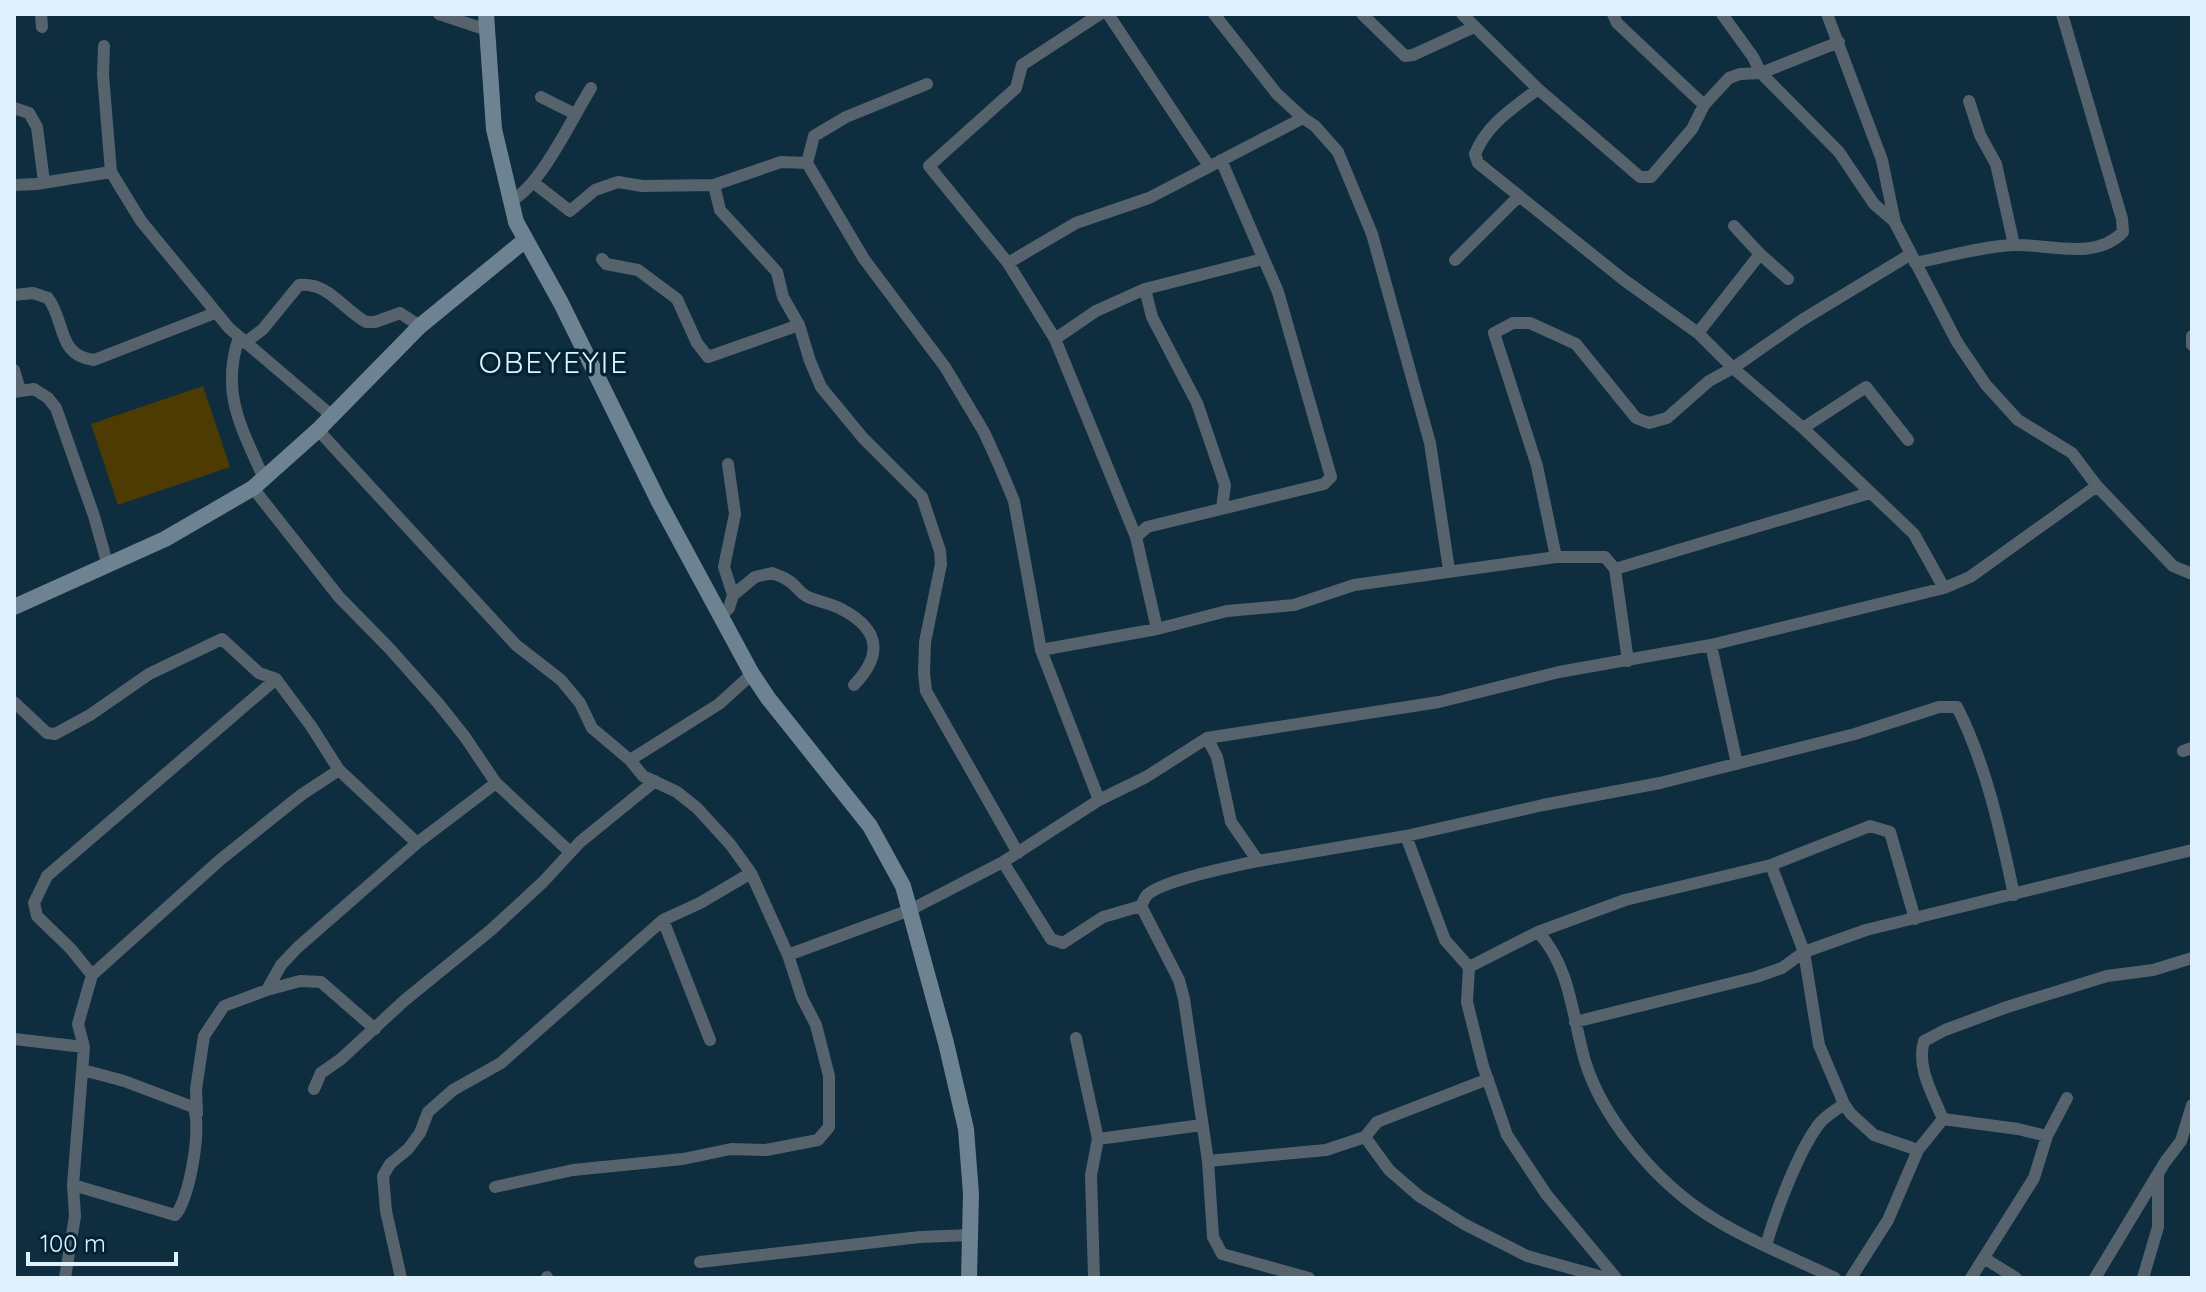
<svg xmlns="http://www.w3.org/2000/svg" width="2206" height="1292" font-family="Quicksand,sans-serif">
<rect width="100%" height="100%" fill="#0e2d3e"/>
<path fill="#4d3b01" d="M203,386L230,467L118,505L91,424Z"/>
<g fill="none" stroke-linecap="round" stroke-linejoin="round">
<path stroke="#56636c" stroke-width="12" d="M41,14L42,27
M439,14L487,30
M1100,14L1022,65L1016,88L929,166L1008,263L1055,339L1136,537L1157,629
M1108,14L1209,166
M1214,14L1277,94L1303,118L1315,126L1338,152L1372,234L1430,443L1449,570
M1362,14L1405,56L1413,55L1474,27
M1462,14L1538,89L1640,177H1651L1692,129L1704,105L1729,78L1740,74L1761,73L1839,42
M1613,14L1617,23L1704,105
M1722,14L1753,57L1761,73L1839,152L1874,204L1895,222
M1827,14L1882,160L1895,223L1957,342L1986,385L2018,420L2072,453L2097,486L2173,566L2192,574
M104,46L103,75L111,172L141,221L229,328L331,415
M1538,89C1513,108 1487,124 1475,154L1478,163L1624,280L1698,333L1733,368L1803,428L1914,534L1944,588
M541,97L575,114
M1969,101L1980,135L1996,164L2014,245
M14,108L29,113L37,127L44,182
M807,163L864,259L945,367L984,432L999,465L1014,501L1041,650L1099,800
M534,183L570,211L595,190L618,182L642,186L714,185L781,162L807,163L814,136L846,117L927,84
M14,185L36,184L111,172
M714,185L720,210L777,272L783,297L799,325L810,361L821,387L863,438L922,497L940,551L941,564L925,642L924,673L926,691L1018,853
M510,201C540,188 572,118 591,88
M1734,226L1760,254L1788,279
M602,259L606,264L638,270L677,299L697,343L708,357L799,325
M1455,260L1518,197
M1008,263L1076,223L1149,198L1303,118
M1915,263C1946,257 1983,246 2014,245C2050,244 2095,261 2123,232L2122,219L2062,14
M1145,289L1152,317L1197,403L1225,485L1222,508
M14,295L33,293L48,298C66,322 57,356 94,360L215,313
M1698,333L1760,254
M2192,336V345
M239,337C220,394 242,428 264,479
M1055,339L1096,311L1145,289L1263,259
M245,343L263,329L299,285C329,282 342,309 366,322H375L400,313L420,326
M14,370L20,390
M14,392L34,389L48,398L56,408L94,516L108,566
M1803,428L1866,387L1908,440
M318,430L516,645L561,680L580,703L592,728L630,760L643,776L677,792L697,808L730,844L751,873L788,955L802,998L816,1025L829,1076V1127L818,1140L766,1150L731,1149L683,1159L573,1170L495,1187
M253,488L339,597L390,649L438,703L465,737L496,783L570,852
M1136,537L1147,527L1324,484L1331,477L1278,292L1221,160
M1556,557L1537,466L1494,333L1513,323H1530L1576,344L1636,418L1649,423L1667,418L1709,381L1733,368L1802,320L1911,254
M733,595L755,577L772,573C777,575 784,577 789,581C796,585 800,594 808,597C819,602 833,604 843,610C880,630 883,655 854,685
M720,617L729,608L733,595L724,567L735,514L728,464
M1711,645L1737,764
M1041,650L1157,629L1227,611L1294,605L1354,585L1556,557H1605L1615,569
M1628,661L1615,569L1870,493
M14,702L47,733L55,734L90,715L149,674L222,639L259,673L276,679L311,726L339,770L417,843
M1207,738L1217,757L1231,822L1258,861L1406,836L1543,805L1660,783L1855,734L1939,707H1957C1986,764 2001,833 2014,895
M2183,751L2192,748
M630,760L719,704L752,674
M1406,836L1445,940L1469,967L1467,1002L1483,1066L1507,1135L1546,1194L1616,1278
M1003,862L1051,939L1063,943L1103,917L1141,906C1143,903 1144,898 1147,895C1163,880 1234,866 1258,861
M1771,865L1804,952L1819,1045L1844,1104L1851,1114L1874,1135L1918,1150
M1141,906L1179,980L1184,999L1208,1161L1213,1237L1222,1254L1309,1278
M663,920L710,1040
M1538,932C1571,968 1572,1016 1585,1061C1602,1117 1652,1176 1699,1209C1739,1237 1791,1257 1835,1278
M788,955L910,910L1003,862L1099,800L1146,777L1207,738L1439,702L1559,672L1711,645L1944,588L1970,577L2097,486
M1469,967L1538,932L1625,900L1771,865L1870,826L1890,832L1915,919
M92,975L71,949L37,916L34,903L47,876L276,679
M267,990L281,965L297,948L417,843L496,783
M1575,1022L1756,977L1782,968L1804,952L1866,930L2192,850
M1076,1038L1098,1139L1091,1175L1094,1278
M14,1039L84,1047
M314,1089L321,1073L341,1059L405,1000L491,930L543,882L580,842L655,781
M197,1114L196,1089L204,1036L224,1006L267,990L300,981L321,982L375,1029
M1943,1119C1933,1095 1916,1067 1924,1041L1945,1030L2007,1007L2107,976L2153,970L2192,958
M1365,1137L1389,1170L1419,1196L1464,1224L1527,1256L1606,1278
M1098,1139L1202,1125
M1208,1161L1326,1150L1365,1137L1377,1122L1488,1079
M73,1185L175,1215C189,1202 203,1124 193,1107L124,1081L83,1070
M1766,1246C1775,1213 1799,1150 1819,1124C1825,1116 1836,1110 1844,1104
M1984,1258L2016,1278
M700,1262L920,1237L971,1235
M547,1277V1278
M65,1278L75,1216L73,1185L84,1047L78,1024L92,975L220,860L301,795L339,770
M401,1278L386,1211L383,1176L390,1164L408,1149L420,1133L428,1112L453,1090L501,1063L663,920L700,903L751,873
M1851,1278L1888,1220L1918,1150L1943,1119L2018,1129L2047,1136
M1971,1278L2034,1178L2047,1136L2067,1098
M2095,1278L2165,1162L2181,1141L2192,1105
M2143,1278L2158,1227V1175"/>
<path stroke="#6d8391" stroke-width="16" d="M486,14L494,129L516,222L561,303L659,502L752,674L768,698L870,826L903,886L946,1043L966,1129L971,1194L969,1278
M14,607L165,539L253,488L318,430L420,326L524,241"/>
</g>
<g text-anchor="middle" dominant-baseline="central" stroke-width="7" stroke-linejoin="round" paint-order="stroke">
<g font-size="30" letter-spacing="2" fill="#dff1fc" stroke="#032334">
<text x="554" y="362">OBEYEYIE</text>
</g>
</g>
<rect width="2206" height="1292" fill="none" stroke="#dff1fc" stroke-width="32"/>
<path d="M28 1252v12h148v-12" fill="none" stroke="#dff1fc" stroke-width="4"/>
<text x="40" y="1252" font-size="24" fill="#dff1fc" stroke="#032334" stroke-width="6" paint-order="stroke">100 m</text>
</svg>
